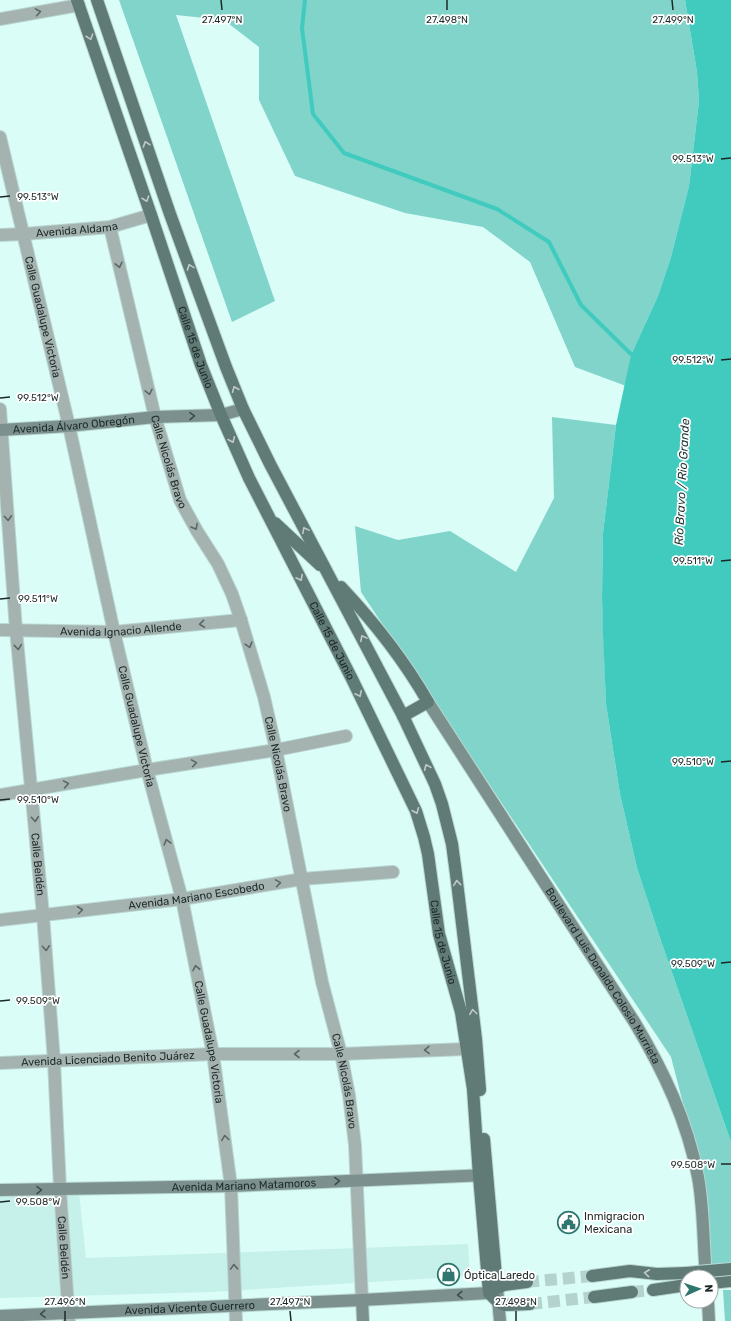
<svg xmlns="http://www.w3.org/2000/svg" width="731" height="1321" font-family="Rubik,sans-serif">
<rect width="100%" height="100%" fill="#dbfdf8"/>
<path fill="#c6f1eb" d="M79,1192L86,1258L468,1244L470,1276L211,1292L0,1298V1195Z"/>
<path fill="#80d4ca" d="M119,0H685L697,72L699,101L689,186L671,257L658,296L631,355L626,386L575,367L530,262L483,227L405,213L295,176L259,100V47L224,20L176,15L275,301L232,322Z
M552,417L616,425L603,533L602,597L606,704L620,794L637,868L660,938L731,1142V1280L710,1277L708,1200L671,1057L361,592L355,526L398,540L450,531L516,572L554,498Z
M723,1290H731V1321H725Z"/>
<path fill="#41cbbe" d="M685,0H731V1142L660,938L637,868L620,794L606,704L603,634L602,597L603,533L616,425L631,355L658,296L671,257L689,186L699,101L697,72Z"/>
<g fill="none" stroke-linecap="round" stroke-linejoin="round">
<path stroke="#41cbbe" stroke-width="4" d="M305,0L302,28L313,114L344,153L497,209L549,242L581,305L635,358"/>
<path stroke="#b5d3ce" stroke-width="12" stroke-dasharray="12 6" stroke-linecap="butt" d="M527,1282L592,1276
M632,1292L653,1290
M530,1304L594,1297"/>
<defs>
<g id="street">
<path d="M0,19L79,5"/>
<path id="s1" d="M0,137L69,426L114,632L147,770L182,899L213,1054L231,1186L236,1321"/>
<path id="s2" d="M110,227L155,417L180,500L197,531L218,564L232,594L241,620L264,697L276,750L322,982L341,1054L349,1095L355,1145L362,1300"/>
<path id="s3" d="M0,235L24,234L110,227L151,215"/>
<path id="s4" d="M0,409L16,630L43,915L54,1061L60,1189L69,1321"/>
<path id="s5" d="M0,630L114,632L241,620"/>
<path d="M0,795L147,770L276,750L346,736"/>
<path id="s6" d="M0,920L182,899L302,879L393,872"/>
<path id="s7" d="M0,1063L213,1054H341L466,1049L474,1041"/>
</g>
<g id="secondary">
<path id="s8" d="M0,430L69,426L155,417L221,415L243,409"/>
<path id="s9" d="M428,702L635,1023C664,1072 687,1120 698,1177C704,1210 703,1244 706,1277"/>
<path id="s10" d="M0,1190L231,1186L487,1175"/>
<path d="M362,1300L363,1321"/>
<path d="M708,1301L709,1321"/>
<path id="s11" d="M0,1316L362,1300L489,1293L497,1288L500,1321"/>
</g>
<g id="primary">
<path id="s12" d="M77,0L151,215L201,365L221,415L249,478L352,679L416,811L424,837L428,854L439,934L461,1012L473,1089L479,1176L489,1293L498,1302L505,1305L530,1304"/>
<path d="M97,0L170,214L226,367L243,409L270,464L403,716L435,784L442,804L452,844L456,874L476,1039L480,1090"/>
<path d="M275,523L320,565"/>
<path d="M341,587C374,622 404,660 428,702L403,716"/>
<path d="M484,1139L497,1288L504,1285L527,1282"/>
<path d="M592,1276L630,1271L657,1274L686,1273"/>
<path d="M711,1283L731,1281"/>
<path d="M653,1290L687,1285"/>
<path d="M594,1297L632,1292"/>
</g>
</defs>
<use href="#street" stroke="#b9d7d2" stroke-width="14"/>
<use href="#secondary" stroke="#b9d7d2" stroke-width="14"/>
<use href="#primary" stroke="#b9d7d2" stroke-width="14"/>
<use href="#street" stroke="#a4b2b0" stroke-width="12"/>
<use href="#secondary" stroke="#7c918e" stroke-width="12"/>
<use href="#primary" stroke="#607a76" stroke-width="12"/>
<defs>
<path id="primary-bridge" d="M686,1273L731,1269"/>
</defs>
<use href="#primary-bridge" stroke="#b9d7d2" stroke-width="14" stroke-linecap="butt"/>
<use href="#primary-bridge" stroke="#607a76" stroke-width="12"/>
</g>
<defs><path id="oneway-chevron" d="M-2-3.5L2.5 0L-2 3.5" fill="none" stroke-width="1.6" stroke-linecap="round" stroke-linejoin="round"/></defs>
<g stroke="#596765">
<use href="#oneway-chevron" transform="translate(38 12) rotate(-10)"/>
<use href="#oneway-chevron" transform="translate(119 265) rotate(77)"/>
<use href="#oneway-chevron" transform="translate(149 392) rotate(77)"/>
<use href="#oneway-chevron" transform="translate(8 518) rotate(86)"/>
<use href="#oneway-chevron" transform="translate(195 527) rotate(61)"/>
<use href="#oneway-chevron" transform="translate(202 624) rotate(174)"/>
<use href="#oneway-chevron" transform="translate(249 645) rotate(74)"/>
<use href="#oneway-chevron" transform="translate(18 647) rotate(84)"/>
<use href="#oneway-chevron" transform="translate(194 763) rotate(-9)"/>
<use href="#oneway-chevron" transform="translate(66 784) rotate(-10)"/>
<use href="#oneway-chevron" transform="translate(35 819) rotate(85)"/>
<use href="#oneway-chevron" transform="translate(167 842) rotate(-105)"/>
<use href="#oneway-chevron" transform="translate(278 883) rotate(-9)"/>
<use href="#oneway-chevron" transform="translate(80 910) rotate(-7)"/>
<use href="#oneway-chevron" transform="translate(46 948) rotate(86)"/>
<use href="#oneway-chevron" transform="translate(196 968) rotate(-101)"/>
<use href="#oneway-chevron" transform="translate(427 1050) rotate(178)"/>
<use href="#oneway-chevron" transform="translate(297 1054) rotate(180)"/>
<use href="#oneway-chevron" transform="translate(225 1138) rotate(-98)"/>
<use href="#oneway-chevron" transform="translate(234 1267) rotate(-92)"/>
</g>
<g stroke="#bfcac8">
<use href="#oneway-chevron" transform="translate(90 37) rotate(71)"/>
<use href="#oneway-chevron" transform="translate(146 144) rotate(-109)"/>
<use href="#oneway-chevron" transform="translate(146 199) rotate(71)"/>
<use href="#oneway-chevron" transform="translate(190 267) rotate(-110)"/>
<use href="#oneway-chevron" transform="translate(235 389) rotate(-113)"/>
<use href="#oneway-chevron" transform="translate(232 440) rotate(67)"/>
<use href="#oneway-chevron" transform="translate(305 530) rotate(-118)"/>
<use href="#oneway-chevron" transform="translate(300 578) rotate(63)"/>
<use href="#oneway-chevron" transform="translate(363 638) rotate(-118)"/>
<use href="#oneway-chevron" transform="translate(359 694) rotate(64)"/>
<use href="#oneway-chevron" transform="translate(427 767) rotate(-114)"/>
<use href="#oneway-chevron" transform="translate(416 811) rotate(67)"/>
<use href="#oneway-chevron" transform="translate(457 883) rotate(-96)"/>
<use href="#oneway-chevron" transform="translate(473 1012) rotate(-97)"/>
<use href="#oneway-chevron" transform="translate(647 1273) rotate(-174)"/>
</g>
<g stroke="#3e4d4b">
<use href="#oneway-chevron" transform="translate(192 416) rotate(-1)"/>
<use href="#oneway-chevron" transform="translate(337 1181) rotate(-2)"/>
<use href="#oneway-chevron" transform="translate(39 1190) rotate(-1)"/>
<use href="#oneway-chevron" transform="translate(460 1295) rotate(177)"/>
<use href="#oneway-chevron" transform="translate(43 1314) rotate(177)"/>
</g>
<path fill="none" stroke="#1c2927" stroke-width="1.5" d="M221,0L222,10M447,0V10M672,0L673,10M721,159L731,158M0,197L10,196M721,360L731,359M0,398L10,397M721,561L731,560M0,599L10,598M721,762L731,761M0,800L10,799M721,963L731,962M0,1001L10,1000M721,1164H731M0,1202L10,1201M65,1311V1321M290,1311L291,1321M516,1311V1321"/>
<defs>
<symbol id="civic-ring" viewBox="-11 -11 22 22"><circle r="9.5" fill="#fff" stroke="#2f766f" stroke-width="1.5"/><path d="M-.6-6.5H3V-4.5H.6V-3L4-1V1h2V6H-6V1h2V-1L-.6-3ZM-1.2 2.5V6h2.4V2.5Z" fill="#2f766f"/></symbol>
<symbol id="shop-ring" viewBox="-11 -11 22 22"><circle r="9.5" fill="#fff" stroke="#2f766f" stroke-width="1.5"/><path d="M-5-2.5h2.3a2.7 3.5 0 0 1 5.4 0H5L5.5 6h-11ZM-1.5-2.5h3a1.5 2.3 0 0 0-3 0Z" fill="#2f766f"/></symbol>
</defs>
<g fill-rule="evenodd">
<use href="#civic-ring" x="556" y="1210" width="25" height="25"/>
<use href="#shop-ring" x="436" y="1262" width="25" height="25"/>
</g>
<g text-anchor="middle" dominant-baseline="central" stroke-width="3.5" stroke-linejoin="round" paint-order="stroke">
<g font-size="11" fill="#1c2927" stroke="#fff">
<text stroke="none"><textPath href="#s3" startOffset="77">Avenida Aldama</textPath></text>
<text stroke="none"><textPath href="#s1" startOffset="185">Calle Guadalupe Victoria</textPath></text>
<text stroke="none"><textPath href="#s12" startOffset="367">Calle 15 de Junio</textPath></text>
<text stroke="none"><textPath href="#s8" startOffset="74">Avenida Álvaro Obregón</textPath></text>
<text stroke="none"><textPath href="#s2" startOffset="242">Calle Nicolás Bravo</textPath></text>
<text stroke="none"><textPath href="#s5" startOffset="121">Avenida Ignacio Allende</textPath></text>
<text stroke="none"><textPath href="#s12" startOffset="691">Calle 15 de Junio</textPath></text>
<text stroke="none"><textPath href="#s1" startOffset="605">Calle Guadalupe Victoria</textPath></text>
<text stroke="none"><textPath href="#s2" startOffset="566">Calle Nicolás Bravo</textPath></text>
<text stroke="none"><textPath href="#s4" startOffset="457">Calle Beldén</textPath></text>
<text stroke="none"><textPath href="#s6" startOffset="198">Avenida Mariano Escobedo</textPath></text>
<text stroke="none"><textPath href="#s12" startOffset="1015">Calle 15 de Junio</textPath></text>
<text stroke="none"><textPath href="#s9" startOffset="325">Boulevard Luis Donaldo Colosio Murrieta</textPath></text>
<text stroke="none"><textPath href="#s1" startOffset="929">Calle Guadalupe Victoria</textPath></text>
<text stroke="none"><textPath href="#s7" startOffset="108">Avenida Licenciado Benito Juárez</textPath></text>
<text stroke="none"><textPath href="#s2" startOffset="890">Calle Nicolás Bravo</textPath></text>
<text stroke="none"><textPath href="#s10" startOffset="244">Avenida Mariano Matamoros</textPath></text>
<text stroke="none"><textPath href="#s4" startOffset="841">Calle Beldén</textPath></text>
<text stroke="none"><textPath href="#s11" startOffset="190">Avenida Vicente Guerrero</textPath></text>
</g>
<g font-size="11" fill="#1c2927" stroke="#fff" text-anchor="start">
<text x="584" y="1216">Inmigracion<tspan x="584" dy="13">Mexicana</tspan></text>
<text x="464" y="1275">Óptica Laredo</text>
</g>
<g font-size="12" font-style="italic" fill="#1d3532" stroke="#fff">
<text transform="translate(682 482) rotate(-87)">Río Bravo / Rio Grande</text>
</g>
</g>
<g font-size="10" text-anchor="middle" fill="#1c2927" stroke="#fff" stroke-width="3.5" stroke-linejoin="round" paint-order="stroke">
<text x="222" y="23">27.497°N</text>
<text x="447" y="23">27.498°N</text>
<text x="673" y="23">27.499°N</text>
<text x="693" y="162">99.513°W</text>
<text x="38" y="200">99.513°W</text>
<text x="693" y="363">99.512°W</text>
<text x="38" y="401">99.512°W</text>
<text x="693" y="564">99.511°W</text>
<text x="38" y="602">99.511°W</text>
<text x="693" y="765">99.510°W</text>
<text x="38" y="803">99.510°W</text>
<text x="693" y="967">99.509°W</text>
<text x="38" y="1004">99.509°W</text>
<text x="693" y="1168">99.508°W</text>
<text x="38" y="1205">99.508°W</text>
<text x="65" y="1305">27.496°N</text>
<text x="290" y="1305">27.497°N</text>
<text x="516" y="1305">27.498°N</text>
</g>
<g transform="translate(699 1289) rotate(87)"><circle r="19" fill="#ffffff" stroke="#a4a9a9"/>
<path d="M0-3L7 15L0 10L-7 15Z" fill="#2f766f"/>
<text y="-6" font-size="11" font-weight="bold" text-anchor="middle" fill="#1c2927">N</text>
</g>
</svg>
